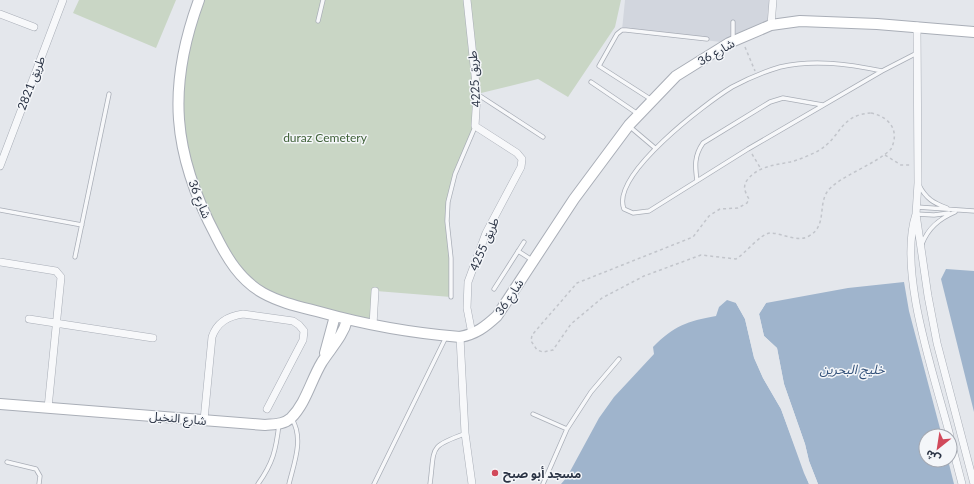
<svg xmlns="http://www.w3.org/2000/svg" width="974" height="484" font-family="Lato,'Noto Sans Arabic',sans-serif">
<rect width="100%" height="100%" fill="#e4e7ec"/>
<path fill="#d2d6de" d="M625,0H773L771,25L729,43L622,30Z"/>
<path fill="#c9d6c5" d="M79,0H176L156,48L73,13Z
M204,0H621L615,27L568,97L538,79L477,94L475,126L462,158L448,202L451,297L376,291L373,325L347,320L252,286L223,249L184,155L183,52Z"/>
<path fill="#9fb4cc" d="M946,269L974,271V412L941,279Z
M904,282L909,311L942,436H926V460H948L954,484H818L809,461L805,444L784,384L777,348L764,336L759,314L766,303L848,288Z
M727,300L736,303L745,319L754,358L763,378L781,409L809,484H561L567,477L599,418L614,397L654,354L653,347C674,326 687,321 716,316L719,307Z"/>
<path fill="#e4e7ec" d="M736,303H738L747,318L756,357L764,377L783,408L811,484H809L804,473L781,409L763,378L754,357L745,319Z
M763,303H766L759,314L764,336L777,348L784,384L805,444L809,461L818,484H816L807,462L803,445L782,385L775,349L762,337L757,314Z"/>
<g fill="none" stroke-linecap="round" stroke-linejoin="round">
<defs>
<path id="lane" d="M318,21L323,0
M733,39V22
M882,71C848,64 814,59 780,67C763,72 747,79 732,87C706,103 610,175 624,209L633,213L649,211L748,149L882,71L917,53
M591,82L638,114
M477,94L543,137
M652,100L599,66L617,34L622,30H626L707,39
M629,126L655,148
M697,181C695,166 694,156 703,143L770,102L783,98L823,105
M919,185C926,199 934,203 947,208
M917,207L974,211
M0,210L82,225
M916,214L934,215L949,213
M922,244C928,228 939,219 955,212
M518,251L532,260
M75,257L109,94
M494,289L524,242
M451,297V258L447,221L448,202L455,174L475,127
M533,414L567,429
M7,462L36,469L40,476L39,484
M258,484C273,463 276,450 279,424
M289,484C294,463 304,439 292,419
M374,484L446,337
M430,484C435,447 428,447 464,434
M543,484L567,429L591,392L619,359"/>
<path id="street" d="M467,0L477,94L475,126L517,153L522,159L521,167L486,233L468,282L467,308L472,334
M0,14L34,27
M771,25L773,0
M917,26L918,183L916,214L928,296L937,343L974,484
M0,166L63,0
M916,214C897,272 935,377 950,436
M0,262L56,271L61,277L48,408
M29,319L153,338
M373,325L375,291
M460,337L465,433L472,484
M204,420L212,337C217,322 228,316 243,314L293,321L299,325L304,331L303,340L267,409
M950,438L962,484"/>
<path id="secondary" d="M199,0C167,87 172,153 216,236C227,258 240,280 263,293C281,303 301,307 320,312C366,325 412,333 460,337C476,334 485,327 497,316L574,199L629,125L676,76L729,43L771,25L800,21L877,24L974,32
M325,353L335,316
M0,404L265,425C274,424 283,425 291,418C306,403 311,380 322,362C331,348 343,336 347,320"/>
</defs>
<use href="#lane" stroke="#a9aeb7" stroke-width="5"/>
<use href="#street" stroke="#a9aeb7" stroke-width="8"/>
<use href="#secondary" stroke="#a9aeb7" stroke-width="12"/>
<path stroke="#c2c5cb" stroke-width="1.5" stroke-dasharray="3 3" stroke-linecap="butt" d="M745,47L755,71
M871,113C890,117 900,131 891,149C877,164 837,177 827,192C818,206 827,226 809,236C797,243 783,233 770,233C760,234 746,253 736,259L701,255L644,276L602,298L571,324L553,350L543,352L537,350L531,341L532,335L577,283L693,237L709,216L715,212L720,209L738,208L747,203L749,199C745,192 742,186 748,179C759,166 775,165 790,162C799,160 810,155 818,151C842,137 839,115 871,113Z
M752,154L761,169
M885,155L901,165H910"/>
<use href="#lane" stroke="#f7f8fa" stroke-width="3.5"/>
<use href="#street" stroke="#f7f8fa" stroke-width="7"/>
<use href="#secondary" stroke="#fff" stroke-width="10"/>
</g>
<circle fill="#d1495b" stroke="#f4f6f9" stroke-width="1.5" cx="495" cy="473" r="4"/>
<g text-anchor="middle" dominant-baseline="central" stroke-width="3" stroke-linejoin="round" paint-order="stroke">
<g font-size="12" fill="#2b3445" stroke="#f4f6f9">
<text transform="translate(716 52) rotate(-30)">شارع 36</text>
<text transform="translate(474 79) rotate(-94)">طريق 4225</text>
<text transform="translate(31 83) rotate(-69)">طريق 2821</text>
<text transform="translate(200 199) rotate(68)">شارع 36</text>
<text transform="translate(484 244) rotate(-67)">طريق 4255</text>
<text transform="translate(509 297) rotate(-56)">شارع 36</text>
<text transform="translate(178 418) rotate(5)">شارع النخيل</text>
</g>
<g font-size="12" fill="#3f6138" stroke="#f4f6f9">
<text x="325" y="137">duraz Cemetery</text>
</g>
<g font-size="12" font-weight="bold" fill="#2b3445" stroke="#f4f6f9" text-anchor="start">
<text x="503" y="473">مسجد أبو صبح</text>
</g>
<g font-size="13" font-style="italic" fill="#34527a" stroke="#f4f6f9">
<text x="852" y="369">خليج البحرين</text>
</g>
</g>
<g transform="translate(938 448) rotate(210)"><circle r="19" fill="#f4f6f9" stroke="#a4a8b1"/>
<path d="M0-3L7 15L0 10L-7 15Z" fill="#d1495b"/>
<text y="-6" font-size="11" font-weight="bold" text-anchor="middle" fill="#2b3445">ش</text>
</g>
</svg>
